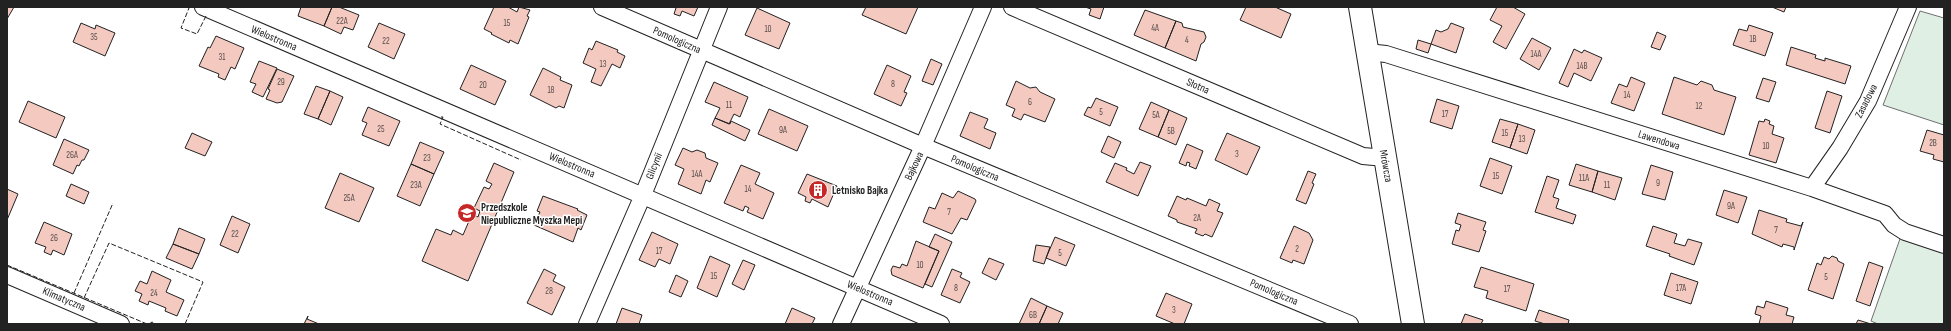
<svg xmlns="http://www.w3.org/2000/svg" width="1951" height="331" font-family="'Sofia Sans Condensed',sans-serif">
<rect width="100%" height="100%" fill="#fff"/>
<path fill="#e0efe3" stroke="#6f6f6f" d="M1920,11L1944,18V125L1883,105Z
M1901,236L1944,250V324H1878L1871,321Z"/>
<path fill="#f3c9c0" stroke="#222" d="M7,7H14L7,19Z
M301,7H332L324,26L298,16Z
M332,7H339L359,15L353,30L344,27L341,34L324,26Z
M494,7H508L517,12L519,7L530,10L527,16L529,17L518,44L510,40L509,43L491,34L492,33L484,29Z
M673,7H698L694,16L682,11L680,16L674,14L676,8Z
M866,7H918L906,34L862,15Z
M1085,7H1104L1100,19L1089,15L1091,9Z
M1246,7H1275L1291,14L1281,38L1240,20Z
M1497,7H1513L1525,14L1506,49L1493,42L1502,26L1490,20Z
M1772,7H1786L1784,12Z
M757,8L790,23L779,49L745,35Z
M1145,10L1176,21L1165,48L1134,35Z
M1176,21L1182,23L1183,27L1204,32L1206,37L1204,42L1201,44L1196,61L1165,48Z
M81,23L95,29L96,25L115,33L105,56L73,42Z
M379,23L405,34L394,59L368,47Z
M1451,23L1464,28L1456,53L1431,44L1436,30L1441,32L1448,29Z
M1749,25L1773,33L1765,56L1733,45L1739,29L1747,31Z
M1657,32L1666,36L1660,50L1651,47Z
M216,36L244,48L235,69L231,67L225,80L218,77L219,74L199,66L208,47L210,48Z
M1532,38L1551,48L1539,70L1520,59Z
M1418,40L1431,44L1428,53L1416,49Z
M596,41L618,50L617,52L625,56L620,68L612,64L601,86L591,82L596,69L583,63L589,48L592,50Z
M1791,47L1816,55L1815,58L1825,61V58L1851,66L1845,84L1786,65Z
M1574,49L1582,53L1584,50L1602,58L1591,81L1574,73L1568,87L1559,83Z
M931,59L942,64L933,85L922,81Z
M259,61L277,68L263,97L252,92L256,84L250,82Z
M471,65L506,81L495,105L460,89Z
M887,65L911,76L904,92L907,93L901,106L874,94Z
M543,68L561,77L560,80L572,85L564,108L559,106L556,108L530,95Z
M277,69L294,76L282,102L277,103L266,99L270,90L268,89Z
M1631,77L1645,83L1634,111L1611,103L1619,84L1627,87Z
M1674,77L1697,85L1701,81L1712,85L1714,90L1736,97L1724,135L1662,114Z
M1763,78L1776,82L1769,102L1756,98Z
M1016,81L1030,88L1036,87L1040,92L1055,99L1045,122L1024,114L1021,120L1012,116L1015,109L1006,105Z
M714,82L748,97L740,117L734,114L729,124L715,118L720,108L705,102Z
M316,86L330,91L318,119L304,114Z
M330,91L343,97L331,125L318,119Z
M1827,91L1842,96L1830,133L1815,128Z
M1096,98L1118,107L1110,126L1084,115L1088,107L1091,108Z
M1437,99L1459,106L1452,129L1430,122Z
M28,101L65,117L56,138L19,122Z
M1151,102L1169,110L1158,137L1139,129Z
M368,107L400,121L389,146L362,135L367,123L362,121Z
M769,109L808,126L797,151L758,134Z
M1169,110L1187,118L1176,145L1158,137Z
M970,112L988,119L984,128L996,133L990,149L960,136Z
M715,118L730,124L731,121L750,130L745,141L712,125Z
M1500,119L1518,124L1510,148L1492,142Z
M1765,119L1770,121L1769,124L1774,126L1772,134L1784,138L1776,163L1749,155L1759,121L1764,122Z
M1518,124L1535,130L1527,154L1510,148Z
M1927,130L1944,135V162L1933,159L1934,155L1920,151Z
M192,133L212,142L205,156L185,148Z
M1227,133L1260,147L1247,175L1215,160Z
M1108,136L1121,142L1114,158L1101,152Z
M64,139L89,150L84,160H82L79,166L77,165L73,174L53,165Z
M420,142L444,152L434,174L411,164Z
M1187,144L1203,151L1196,169L1189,166L1190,163L1187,162L1186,166L1179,163Z
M683,148L692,152L697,150L705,153L706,158L718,163L710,182L706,180L701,194L678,184L684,169L675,165Z
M1490,158L1512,166L1502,194L1480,186Z
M1140,162L1151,166L1138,196L1106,182L1115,163L1127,168L1126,170L1134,174Z
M494,163L514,172L468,281L422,261L436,229L451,235L453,230L463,235L472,214L478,217L480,211L474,208L484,187L489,189L492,184L486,181Z
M411,164L434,174L420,206L397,196Z
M1576,164L1598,171L1592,192L1569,185Z
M741,165L760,173L755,184L774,193L763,219L747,212L749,208L745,206L743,211L724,203Z
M1651,165L1673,172L1665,200L1642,194Z
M1308,171L1316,174L1312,183L1314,184L1306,204L1296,200Z
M1598,171L1622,178L1615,200L1592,192Z
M340,173L374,188L359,222L325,208Z
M807,174L837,186L828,207L812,199L810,203L805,201L806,197L798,193Z
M1547,176L1559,180L1553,197L1559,199L1556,208L1576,215L1573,224L1535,212Z
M71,184L89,192L84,204L66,196Z
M7,189L18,194L7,220Z
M1724,190L1747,197L1738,223L1716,215Z
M958,191L975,199L976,201L967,220L961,218L952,234L923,222L929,207L935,209L942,193L953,198Z
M543,196L578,209L577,210L587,215L581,230L578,228L573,242L534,225L540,212L537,211Z
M1177,196L1186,200L1187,198L1206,206L1209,199L1220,204L1217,211L1223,213L1212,237L1205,234L1203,236L1195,233L1197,229L1177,222V220L1168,216Z
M1759,210L1787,219L1786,222L1801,226L1803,222L1794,250V247L1783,244L1782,247L1752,234Z
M1458,213L1486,222L1483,230L1486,231L1479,252L1452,244L1456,230L1459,231L1461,225L1455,223Z
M232,216L250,224L238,253L220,245Z
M44,222L72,234L64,255L53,250L51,255L44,252L46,247L35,243Z
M1294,226L1309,233L1313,240L1304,264L1293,260L1292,263L1280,258Z
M1653,226L1677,234L1674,243L1685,246L1688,239L1702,243L1694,265L1669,256L1670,254L1646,246Z
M179,228L205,239L199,254L173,244Z
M652,232L678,244L670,264L659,259L655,267L639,260Z
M935,234L952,242L932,287L925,284L939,251L929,247Z
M1055,237L1075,245L1066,266L1046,258Z
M916,241L939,251L923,288L892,275L891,270L893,266L900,268L902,264L907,266Z
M173,244L199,254L192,269L166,258Z
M1036,245L1050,247L1044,264L1033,261Z
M710,256L730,265L717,297L697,288Z
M1832,256L1837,258L1838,261L1844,264L1833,299L1808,290L1817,263L1821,265L1824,257L1829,259Z
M989,258L1004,264L996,280L982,273Z
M743,260L755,265L744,290L732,284Z
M1869,262L1883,267L1870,306L1856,301Z
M1481,267L1534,284L1526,311L1486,298L1488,291L1474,287Z
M544,269L556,275L553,281L565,287L552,315L527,303Z
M952,269L962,273L960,277L970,282L960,303L941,295Z
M152,271L171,280L166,292L184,300L177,316L165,311L166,308L149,301L148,305L139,301L142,294L135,291L140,281L147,284Z
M1671,273L1698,282L1691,304L1664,295Z
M676,275L688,281L681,297L669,292Z
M1166,293L1192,304L1184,324H1175L1156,316Z
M1031,298L1047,306L1039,324H1019Z
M1766,301L1788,308L1786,315L1794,317L1792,324H1759L1761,316L1755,314L1757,306L1764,308Z
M1047,306L1063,313L1058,324H1039Z
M622,308L642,315L639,324H616Z
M792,308L815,318L812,324H785Z
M1539,310L1569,320L1568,324H1545L1535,321Z
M1465,314L1483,320L1481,324H1461Z
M308,316L307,319L319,324H304Z
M1858,320L1871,324H1856Z"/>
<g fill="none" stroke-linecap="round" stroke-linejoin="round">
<defs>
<path id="street" d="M203,7L941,324
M602,7L923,146L1350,324
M1012,7L1363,156L1385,158
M1367,52L1386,54L1812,188L1885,214L1894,225L1905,232L1944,245
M1812,188L1840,148L1868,101L1908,7
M7,275L121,324
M587,324L643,195L719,7
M841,324L923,146L983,7"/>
<path id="secondary" d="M1360,7L1413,324"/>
</defs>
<use href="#street" stroke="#222" stroke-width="18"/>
<use href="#secondary" stroke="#222" stroke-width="24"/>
<use href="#street" stroke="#fff" stroke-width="16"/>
<use href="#secondary" stroke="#fff" stroke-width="22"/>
<path stroke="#222" stroke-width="1" stroke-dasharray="5 2" stroke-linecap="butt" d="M187,7L189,8L181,28L197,34L206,16
M441,117H443L440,124L521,160
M7,265L147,324
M74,293L113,203
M84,298L109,243L203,282L185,324
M149,324L152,322L156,324"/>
</g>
<defs>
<symbol id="building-disc" viewBox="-11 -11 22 22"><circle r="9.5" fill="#c62828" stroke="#fff"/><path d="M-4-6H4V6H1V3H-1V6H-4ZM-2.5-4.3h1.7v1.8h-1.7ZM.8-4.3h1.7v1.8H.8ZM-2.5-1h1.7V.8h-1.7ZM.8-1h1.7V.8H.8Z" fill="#fff"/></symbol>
<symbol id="school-disc" viewBox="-11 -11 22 22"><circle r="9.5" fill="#c62828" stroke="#fff"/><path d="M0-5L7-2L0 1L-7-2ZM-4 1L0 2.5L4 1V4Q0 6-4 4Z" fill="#fff"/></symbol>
</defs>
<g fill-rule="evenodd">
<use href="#building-disc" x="807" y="179" width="22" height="22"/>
<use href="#school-disc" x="456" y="202" width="22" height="22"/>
</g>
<g text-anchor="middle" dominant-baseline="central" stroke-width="3" stroke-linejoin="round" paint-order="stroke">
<g font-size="9" fill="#564c4a">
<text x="342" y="21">22A</text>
<text x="507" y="23">15</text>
<text x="1155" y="28">4A</text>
<text x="768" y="29">10</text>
<text x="94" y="37">35</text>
<text x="1753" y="39">1B</text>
<text x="1187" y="40">4</text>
<text x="386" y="41">22</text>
<text x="1536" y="54">14A</text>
<text x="222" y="57">31</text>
<text x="603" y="64">13</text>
<text x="1582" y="66">14B</text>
<text x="281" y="82">29</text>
<text x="893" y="84">8</text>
<text x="483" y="85">20</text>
<text x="551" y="90">18</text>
<text x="1627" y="95">14</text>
<text x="1030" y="102">6</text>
<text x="729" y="105">11</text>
<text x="1699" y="106">12</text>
<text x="1101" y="112">5</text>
<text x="1445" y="114">17</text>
<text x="1156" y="115">5A</text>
<text x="381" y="129">25</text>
<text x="783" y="130">9A</text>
<text x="1171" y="131">5B</text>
<text x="1505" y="133">15</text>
<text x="1522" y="139">13</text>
<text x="1933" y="143">2B</text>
<text x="1766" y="146">10</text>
<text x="1237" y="154">3</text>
<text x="72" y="155">26A</text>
<text x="427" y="158">23</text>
<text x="697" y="174">14A</text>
<text x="1496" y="176">15</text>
<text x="1584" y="178">11A</text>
<text x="1658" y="183">9</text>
<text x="416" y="185">23A</text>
<text x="1607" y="185">11</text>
<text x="748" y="189">14</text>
<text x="349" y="198">25A</text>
<text x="1731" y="206">9A</text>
<text x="949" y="212">7</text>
<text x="1197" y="218">2A</text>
<text x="1776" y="230">7</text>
<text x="235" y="234">22</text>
<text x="54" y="238">26</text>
<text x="1297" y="249">2</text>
<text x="659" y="251">17</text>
<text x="1060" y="253">5</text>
<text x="920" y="265">10</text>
<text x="714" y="276">15</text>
<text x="1826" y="277">5</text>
<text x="956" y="288">8</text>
<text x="1681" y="288">17A</text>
<text x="1507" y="289">17</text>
<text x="549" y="291">28</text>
<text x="154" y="293">24</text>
<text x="1174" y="310">3</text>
<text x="1033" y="315">6B</text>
</g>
<g font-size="11" fill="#222" stroke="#fff">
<text transform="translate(274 38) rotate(23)">Wielostronna</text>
<text transform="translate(677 40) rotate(24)">Pomologiczna</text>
<text transform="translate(1198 86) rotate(23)">Słotna</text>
<text transform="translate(1866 101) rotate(-63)">Zasadowa</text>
<text transform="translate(1659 140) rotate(17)">Lawendowa</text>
<text transform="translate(572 165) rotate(23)">Wielostronna</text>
<text transform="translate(654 166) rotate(-68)">Glicynii</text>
<text transform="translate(914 166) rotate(-65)">Bajkowa</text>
<text transform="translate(1386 166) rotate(80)">Mrówcza</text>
<text transform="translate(975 168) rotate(23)">Pomologiczna</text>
<text transform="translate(1274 292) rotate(23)">Pomologiczna</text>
<text transform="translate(870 293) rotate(23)">Wielostronna</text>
<text transform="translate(64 299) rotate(23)">Klimatyczna</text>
</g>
<g font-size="11" font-weight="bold" fill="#222" stroke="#fff" text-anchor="start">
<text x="832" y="190">Letnisko Bajka</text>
<text x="481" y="207">Przedszkole<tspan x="481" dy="13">Niepubliczne Myszka Mepi</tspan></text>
</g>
</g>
<rect width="1951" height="331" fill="none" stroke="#222222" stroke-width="16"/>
</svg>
